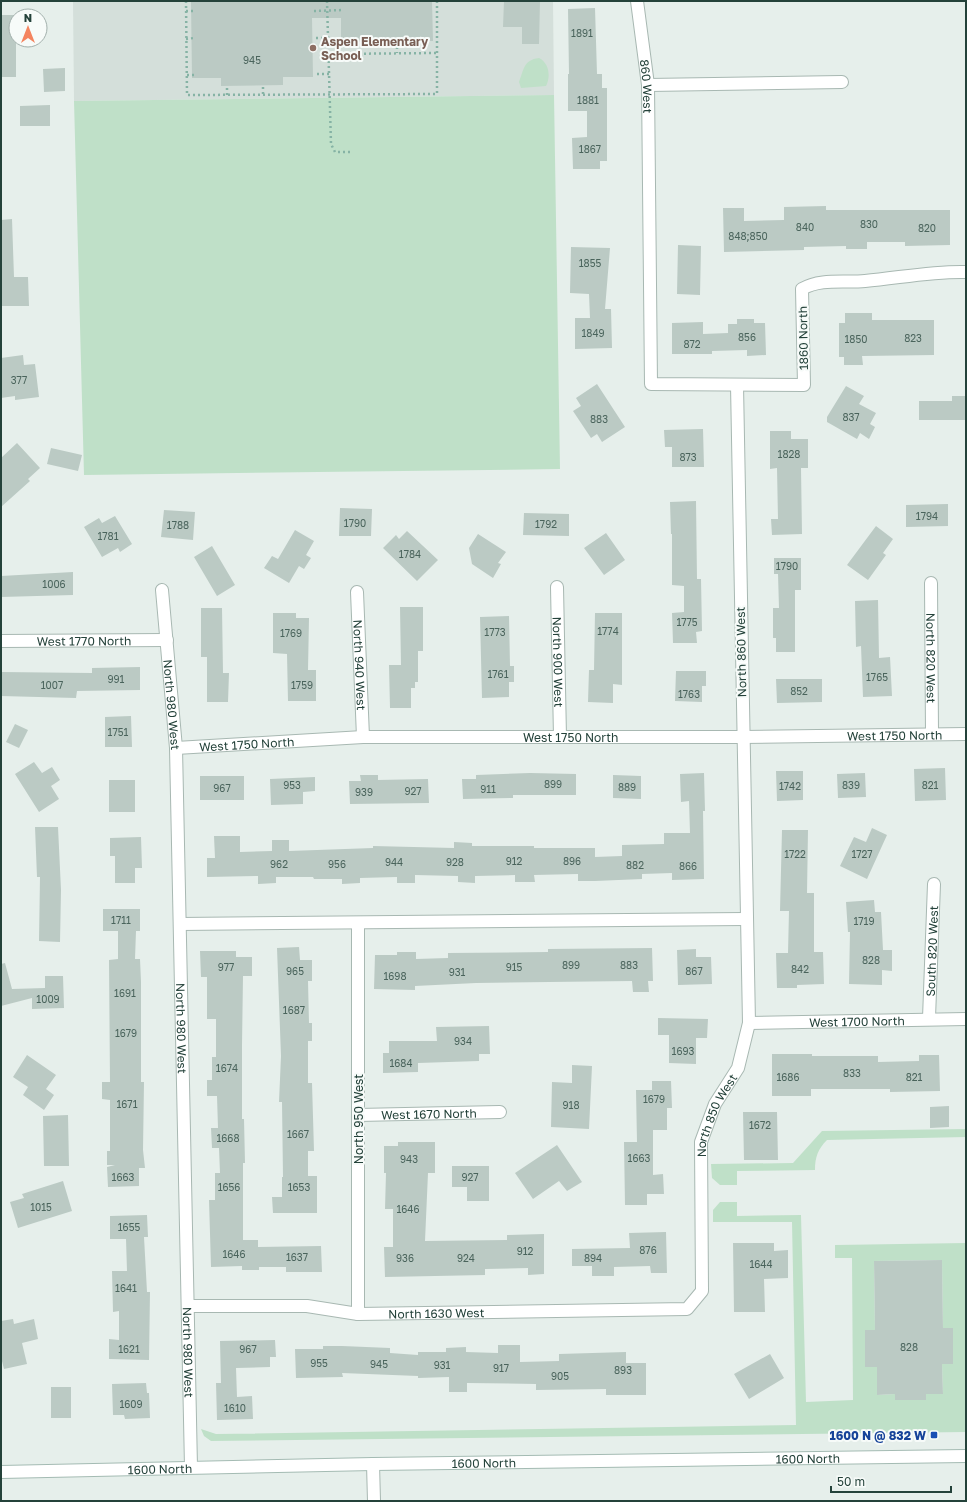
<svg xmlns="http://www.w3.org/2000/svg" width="967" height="1502" font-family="'Golos Text',sans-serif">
<rect width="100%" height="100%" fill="#e6efeb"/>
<path fill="#d4dfda" d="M73,1H553L554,95L74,101Z"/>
<path fill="#bfe0c8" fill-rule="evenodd" d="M539,58C549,63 551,76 546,86L521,88L519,82C524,70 523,60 539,58Z
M554,95L560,469L84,475L74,101Z
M966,1129V1137L827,1140C818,1149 815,1157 815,1170L737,1171V1185H720L712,1178L711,1164L793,1163L822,1131Z
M720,1202H737V1216L801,1215L806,1402L853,1400L852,1258H835V1245L966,1243V1432L211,1441L204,1436L201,1429L216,1434L796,1425L792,1222H713V1210ZM942,1260L943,1328H953V1364H942L943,1394H926L925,1400H895V1394L877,1395V1367H865V1330H875L874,1261Z"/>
<path fill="#bbcac4" d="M191,1H432L433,41L341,42V18H312L313,77H283V85L221,86V78H192Z
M504,1H540L539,44H522V27H503Z
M595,8L597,74H602V88H607V161H600V169H573L572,138L587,137V111H568V74H569L568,9Z
M1,15H16V77H1Z
M65,68V91L44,92L43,69Z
M50,105V126H20V106Z
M826,206V210H950V245L905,246V242H867V249H846V246L804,247V250L724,252L723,208H744V221L784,220V207Z
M12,219L14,277H28L29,306H1V220Z
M678,245L701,246L700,295L677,294Z
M571,247L610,248L605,309H611L612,348L575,349V318H590L589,294L570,293Z
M845,313H872V320H934V355L862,356L863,365H844V357H839V323H845Z
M737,319H754V323H765L766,355L747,356V350L712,351V354H672V323L703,322V334L728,333V324H737Z
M23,355L24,365L35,364L39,397L15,400V396L1,398V358Z
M597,384L625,427L602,442L597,434L591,438L573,411L581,406L576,398Z
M846,386L864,396L859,404L876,413L870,424L875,427L869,439L860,433L857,439L827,422V417Z
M952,396H966V420H919V401H952Z
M703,429L704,467H672V447H665L664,430Z
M770,431H791V439H808V468H801L802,534L772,535L771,519H778L777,468L770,469Z
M17,443L40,468L28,479L30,481L1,507V458Z
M51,448L82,455L78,471L47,464Z
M696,501L697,579H701L702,631L696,632L697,643H673L672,613L684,612V586L672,585V534H671L670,502Z
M948,504V526L906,527V505Z
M340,508L372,509L371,536H339Z
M164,510L195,512L193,540L161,537Z
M524,513L569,514V536L523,535Z
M115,516L132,544L120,552L118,548L102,557L84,527L99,518L102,523Z
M876,526L893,539L883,553L886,555L868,580L847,565Z
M295,530L314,541L306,555L311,558L304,569L299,566L289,583L264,568L272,556L278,559Z
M407,531L438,560L417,581L383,548L396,535L399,539Z
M606,533L625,560L604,575L584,548Z
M478,534L506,552L498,563L501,564L493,578L472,564L469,548Z
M212,546L235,585L217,596L194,557Z
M774,558H801V590H795V652H776V638H773V608H779L778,574H774Z
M73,572V595L1,597V576Z
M878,600L879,658L890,657L892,696L863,697L861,646L856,647L855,601Z
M400,607H423V651H418V682H415V688H411V708H390L389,665H401Z
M201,608H222L223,673H229L228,702H207V657H201Z
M273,613H296V618H309L308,670H316V701H288L287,654L273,653Z
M595,613H622V685L613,684V703L588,702L589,670H594Z
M509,616L510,666H514V682H509V697L482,698L480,617Z
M140,667V690L77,691L76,698L1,696V672L92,673V668Z
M676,671H706V686H702V702L675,701Z
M776,679H822V702L777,703Z
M131,716L132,747H105V717Z
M15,724L28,730L19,748L6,742Z
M34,762L42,773L52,767L60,780L51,786L59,799L39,812L15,774Z
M945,768L946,800L915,801L914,769Z
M776,771H803V800L777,801Z
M530,773L576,774V795H513V798L463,799L462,779H476V775Z
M704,773L705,811H703L704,879L672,880V873L642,874V879L595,881H578V874L534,875L535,882H515V875L475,876V883L458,882V876L415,875V883H397V877L360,878V883L342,884V879H314L313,877H276V883L258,884V876L207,877V858H215L214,836H240V852L272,851V840H289V851L373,848V846L454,848V842L472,843V846H534V848H595V857L622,856V845L664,844V833H690L689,801L681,802L680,774Z
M865,773L866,797L838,798L837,774Z
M360,775H378V780L428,779L429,803L350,804L349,781H361Z
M613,775L641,776V799L613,798Z
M200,776H244V800H200Z
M315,777V791L303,792V804L271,805L270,779Z
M109,780H135V812H109Z
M35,827H58L61,890L60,942L39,941L40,877H37Z
M872,828L887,835L867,879L840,866L854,837L866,842Z
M782,830H808L807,893H814V952H823L824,984L797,985V988H777L776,953H788L789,911H780Z
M141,837L142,868H135V883H115V856H110V838Z
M874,900L875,912H881L883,950H892V971L882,970V985L849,984L850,932H848L846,902Z
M103,909H140V931H136L135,959H140L141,982V1082H144L143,1150L145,1168H139V1186L108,1187L107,1167L115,1165H107V1151H110V1100L102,1099V1082H110L109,960L118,959V931H103Z
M299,947L300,960H312V981H308L309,1023H312V1041H308V1083H312L314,1151H308V1176H317V1213H273L272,1197H282V1177H283L282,1102H279L281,1056L277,948Z
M652,948L653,981H648L649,992H633L632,981L476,983L415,986V990L374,989L375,955H397V952H416V959L448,958V953L548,952V949Z
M696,949V957H711L712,984L678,985L677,950Z
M200,951H236V957H252V976H243L242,1046V1119H244L245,1163H243V1240H258V1247L321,1246L322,1272H286V1267H259V1270H242V1266L211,1267L209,1200H215V1173H220L219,1148H212L211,1128H218L217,1096H207V1080H212V1057H216V1019H207V977H201Z
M5,963L12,989L45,988V976H63L64,1008L32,1009V998L1,1006V964Z
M658,1018L708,1019L707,1038H696V1064L669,1063V1035H658Z
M489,1026L490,1054H479V1061L418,1063V1072L383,1073V1053H389V1041H437L436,1027Z
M772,1054H812V1056H878V1062L919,1061V1055H939L940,1091L890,1092V1089H811V1096H772Z
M27,1055L56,1075L46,1089L54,1095L44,1110L23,1095L28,1087L13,1077Z
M572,1065L592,1066L589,1129L551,1127L552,1082L572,1083Z
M652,1081H671L672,1108H667V1130H653V1175L663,1174L664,1194H647V1205H625L624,1142H637L636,1090H652Z
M949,1106V1127L930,1128V1107Z
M743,1112H777L778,1160H744Z
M68,1115L69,1166H44L43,1116Z
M398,1142H435V1173H428L425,1241L507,1240V1235L544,1234V1274L528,1275V1268L485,1269V1275L385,1277L384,1247H393V1209H385L386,1173H384V1146H398Z
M557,1145L582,1182L567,1191L559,1181L533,1199L515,1173Z
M452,1166H489V1201H467V1187H452Z
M63,1181L72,1211L18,1228L10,1202L24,1198L22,1194Z
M147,1215L148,1237H144L147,1292H150L149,1360L109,1359V1339L119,1340V1311L113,1312L112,1271H127L126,1239H110V1216Z
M666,1232L667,1273H651L650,1266L614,1267V1276H592V1266H572V1249L630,1248L629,1233Z
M733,1243H774V1251L788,1250V1278L764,1279L765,1312H734Z
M942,1260L943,1328H953V1364H942L943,1394H926V1400H895V1394L877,1395V1367H865V1330H875L874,1261Z
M13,1319L14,1324L34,1319L38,1339L22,1343L27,1364L4,1369L1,1357V1321Z
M275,1340L276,1357H270V1367L236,1368L237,1397L252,1396L253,1419L217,1420L216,1383H221L220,1341Z
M498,1345H520V1362L559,1361V1354L626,1352V1363H646V1395H606V1389L536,1390V1384L467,1383V1392H449V1377L418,1378V1376L342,1373L343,1377L296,1378L295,1349H323V1346H342L390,1348V1353L418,1355V1352H446V1348L466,1347V1352L498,1353Z
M770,1354L784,1378L749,1399L734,1374Z
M146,1383L147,1393H149L150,1418L125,1419L124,1415H113L112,1384Z
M51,1387H71V1418H51Z"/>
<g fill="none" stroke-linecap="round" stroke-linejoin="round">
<defs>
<g id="minor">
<path id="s1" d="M637,1L648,85L651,384L804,385L802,289C821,278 844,283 865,281C899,278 932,271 966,272"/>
<path d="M648,85L842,82"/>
<path id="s2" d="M931,583L932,734"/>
<path id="s3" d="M557,587L560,737"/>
<path id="s4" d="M162,590L176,748L191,1467"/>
<path id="s5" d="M357,592L363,737"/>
<path id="s6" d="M1,641L167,640"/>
<path id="s7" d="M176,748L363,737H742L966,734"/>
<path d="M358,923V1314"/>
<path d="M180,924L746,919"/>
<path id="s8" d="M929,1018L934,884"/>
<path id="s9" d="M749,1023L966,1019"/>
<path id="s10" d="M358,1115L500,1112"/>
<path id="s11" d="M188,1306H307L358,1314L687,1309L702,1291L701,1142L715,1104L738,1068L749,1023L737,385"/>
<path d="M373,1464L374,1501"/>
</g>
<g id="secondary">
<path id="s12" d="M1,1472L373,1464L966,1456"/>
</g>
</defs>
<use href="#minor" stroke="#a8b8b2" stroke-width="14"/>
<use href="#secondary" stroke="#a4bbb3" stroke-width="14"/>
<path stroke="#86b3a5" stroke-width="2.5" stroke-dasharray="2 3" stroke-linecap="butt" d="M186,1L187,95L437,94V1
M327,1L331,144L335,152H350
M186,11H195
M314,11L344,10
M316,38H328
M186,39L194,38
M397,42V53
M329,54L436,53
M317,74H329
M187,75H195
M263,87V95
M227,95V87"/>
<use href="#minor" stroke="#fff" stroke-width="12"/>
<use href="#secondary" stroke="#fff" stroke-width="12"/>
</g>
<circle fill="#8d6e63" stroke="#f7fbf9" stroke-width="1.5" cx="313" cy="48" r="4"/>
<rect fill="#1a4fb4" stroke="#f7fbf9" stroke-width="1.5" x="930" y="1431" width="8" height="8" rx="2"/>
<g text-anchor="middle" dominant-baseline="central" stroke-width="4" stroke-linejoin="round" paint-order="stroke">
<g font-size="10" fill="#4a645c">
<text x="582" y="33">1891</text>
<text x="252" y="60">945</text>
<text x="588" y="100">1881</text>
<text x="590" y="149">1867</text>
<text x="869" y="224">830</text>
<text x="805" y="227">840</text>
<text x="927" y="228">820</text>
<text x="748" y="236">848;850</text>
<text x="590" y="263">1855</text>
<text x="593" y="333">1849</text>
<text x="747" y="337">856</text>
<text x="913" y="338">823</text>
<text x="856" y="339">1850</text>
<text x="692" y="344">872</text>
<text x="19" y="380">377</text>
<text x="851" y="417">837</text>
<text x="599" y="419">883</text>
<text x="789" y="454">1828</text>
<text x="688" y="457">873</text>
<text x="927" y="516">1794</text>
<text x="355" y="523">1790</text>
<text x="546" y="524">1792</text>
<text x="178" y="525">1788</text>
<text x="108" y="536">1781</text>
<text x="410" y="554">1784</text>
<text x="787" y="566">1790</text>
<text x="54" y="584">1006</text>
<text x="687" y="622">1775</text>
<text x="608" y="631">1774</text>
<text x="495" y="632">1773</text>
<text x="291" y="633">1769</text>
<text x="498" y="674">1761</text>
<text x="877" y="677">1765</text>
<text x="116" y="679">991</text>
<text x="52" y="685">1007</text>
<text x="302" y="685">1759</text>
<text x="799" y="691">852</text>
<text x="689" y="694">1763</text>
<text x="118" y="732">1751</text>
<text x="553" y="784">899</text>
<text x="292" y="785">953</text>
<text x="851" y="785">839</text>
<text x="930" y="785">821</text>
<text x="790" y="786">1742</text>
<text x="627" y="787">889</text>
<text x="222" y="788">967</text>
<text x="488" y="789">911</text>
<text x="413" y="791">927</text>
<text x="364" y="792">939</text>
<text x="795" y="854">1722</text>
<text x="862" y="854">1727</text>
<text x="514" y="861">912</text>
<text x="572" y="861">896</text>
<text x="394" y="862">944</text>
<text x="455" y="862">928</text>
<text x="279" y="864">962</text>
<text x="337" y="864">956</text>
<text x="635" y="865">882</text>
<text x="688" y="866">866</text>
<text x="121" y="920">1711</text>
<text x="864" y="921">1719</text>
<text x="871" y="960">828</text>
<text x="571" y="965">899</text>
<text x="629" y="965">883</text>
<text x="226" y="967">977</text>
<text x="514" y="967">915</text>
<text x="800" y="969">842</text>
<text x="295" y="971">965</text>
<text x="694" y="971">867</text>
<text x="457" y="972">931</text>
<text x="395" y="976">1698</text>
<text x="125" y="993">1691</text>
<text x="48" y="999">1009</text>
<text x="294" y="1010">1687</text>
<text x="126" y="1033">1679</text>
<text x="463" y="1041">934</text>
<text x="683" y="1051">1693</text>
<text x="401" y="1063">1684</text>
<text x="227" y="1068">1674</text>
<text x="852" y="1073">833</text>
<text x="788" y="1077">1686</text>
<text x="914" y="1077">821</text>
<text x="654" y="1099">1679</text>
<text x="127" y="1104">1671</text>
<text x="571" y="1105">918</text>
<text x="760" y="1125">1672</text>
<text x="298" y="1134">1667</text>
<text x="228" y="1138">1668</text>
<text x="639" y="1158">1663</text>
<text x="409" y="1159">943</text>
<text x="123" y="1177">1663</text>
<text x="470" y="1177">927</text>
<text x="229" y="1187">1656</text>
<text x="299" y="1187">1653</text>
<text x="41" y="1207">1015</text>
<text x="408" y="1209">1646</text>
<text x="129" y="1227">1655</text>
<text x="648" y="1250">876</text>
<text x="525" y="1251">912</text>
<text x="234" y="1254">1646</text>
<text x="297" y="1257">1637</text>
<text x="405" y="1258">936</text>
<text x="466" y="1258">924</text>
<text x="593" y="1258">894</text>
<text x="761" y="1264">1644</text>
<text x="126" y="1288">1641</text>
<text x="909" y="1347">828</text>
<text x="129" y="1349">1621</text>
<text x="248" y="1349">967</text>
<text x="319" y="1363">955</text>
<text x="379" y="1364">945</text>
<text x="442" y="1365">931</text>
<text x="501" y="1368">917</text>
<text x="623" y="1370">893</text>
<text x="560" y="1376">905</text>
<text x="131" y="1404">1609</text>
<text x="235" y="1408">1610</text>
</g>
<g font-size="12" font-weight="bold" fill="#785e54" stroke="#f7fbf9" text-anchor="start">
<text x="321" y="41">Aspen Elementary<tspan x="321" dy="14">School</tspan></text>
</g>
<g font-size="12" fill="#24423a" stroke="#f7fbf9">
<text stroke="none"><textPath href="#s1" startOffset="86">860 West</textPath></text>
<text transform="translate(803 338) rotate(-91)">1860 North</text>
<text stroke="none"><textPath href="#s6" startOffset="83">West 1770 North</textPath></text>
<text transform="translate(741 652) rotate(-91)">North 860 West</text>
<text stroke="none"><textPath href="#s2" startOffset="75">North 820 West</textPath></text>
<text stroke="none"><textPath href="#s3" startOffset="75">North 900 West</textPath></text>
<text stroke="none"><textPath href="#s5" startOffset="73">North 940 West</textPath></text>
<text stroke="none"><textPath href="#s4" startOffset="115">North 980 West</textPath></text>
<text stroke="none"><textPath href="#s7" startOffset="719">West 1750 North</textPath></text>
<text stroke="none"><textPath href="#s7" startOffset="395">West 1750 North</textPath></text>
<text stroke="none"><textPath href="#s7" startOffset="71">West 1750 North</textPath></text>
<text stroke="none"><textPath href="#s8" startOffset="67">South 820 West</textPath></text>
<text stroke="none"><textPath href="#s9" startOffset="108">West 1700 North</textPath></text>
<text stroke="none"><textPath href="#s4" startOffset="439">North 980 West</textPath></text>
<text stroke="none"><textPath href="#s10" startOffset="71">West 1670 North</textPath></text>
<text stroke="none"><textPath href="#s11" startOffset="702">North 850 West</textPath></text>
<text transform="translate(358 1119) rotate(-90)">North 950 West</text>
<text stroke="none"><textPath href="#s11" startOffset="249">North 1630 West</textPath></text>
<text stroke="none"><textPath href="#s4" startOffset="763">North 980 West</textPath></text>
<text stroke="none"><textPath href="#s12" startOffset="807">1600 North</textPath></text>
<text stroke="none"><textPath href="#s12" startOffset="483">1600 North</textPath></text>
<text stroke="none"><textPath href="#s12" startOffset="159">1600 North</textPath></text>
</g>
<g font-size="12" font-weight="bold" fill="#164399" stroke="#f7fbf9" text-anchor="end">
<text x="926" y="1435">1600 N @ 832 W</text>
</g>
</g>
<rect width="967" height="1502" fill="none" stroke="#24423a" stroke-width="4"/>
<g transform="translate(28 28)"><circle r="19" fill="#f7fbf9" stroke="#a3b1ad"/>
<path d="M0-3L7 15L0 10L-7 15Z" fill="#f4845f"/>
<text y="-6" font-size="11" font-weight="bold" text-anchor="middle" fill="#24423a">N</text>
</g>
<path d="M831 1486v6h120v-6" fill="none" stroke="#24423a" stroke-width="2"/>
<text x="837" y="1486" font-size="12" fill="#24423a" stroke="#f7fbf9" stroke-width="3" paint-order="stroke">50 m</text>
</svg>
